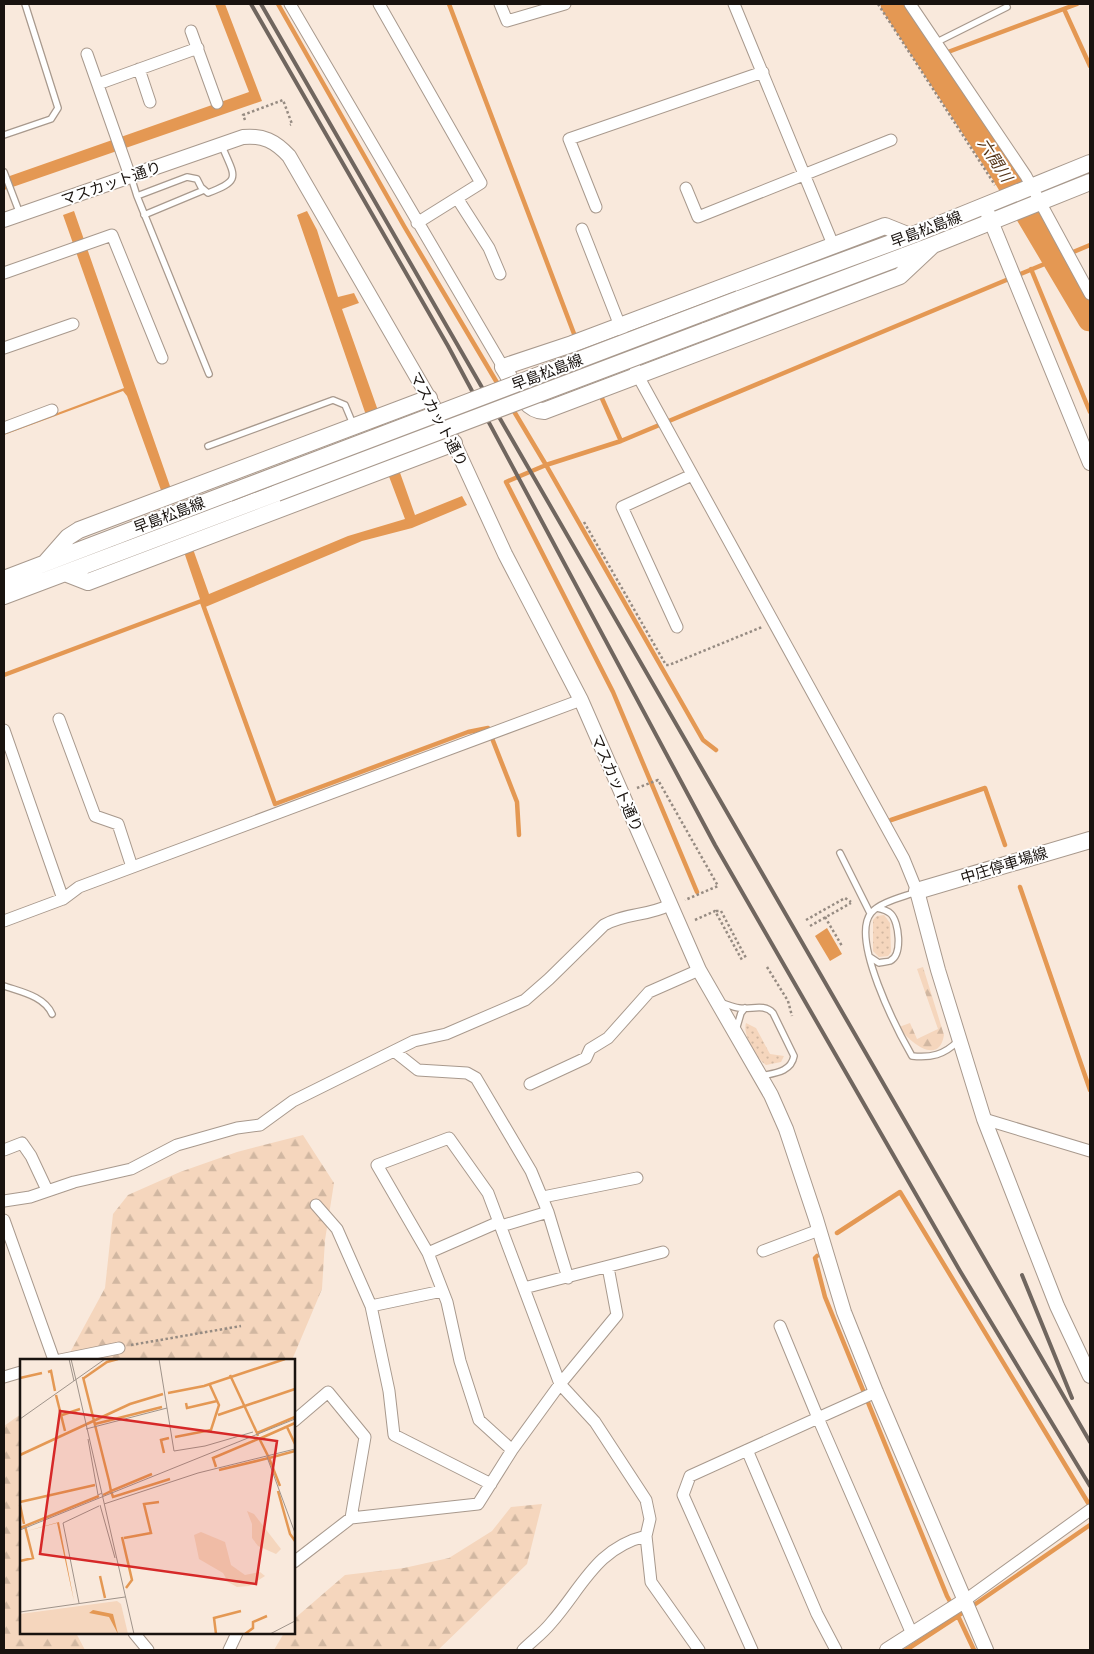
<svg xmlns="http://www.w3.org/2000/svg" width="1094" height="1654" font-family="'Space Grotesk','Noto Sans JP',sans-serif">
<defs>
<pattern id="forest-firs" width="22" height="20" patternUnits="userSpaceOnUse" patternTransform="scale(1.25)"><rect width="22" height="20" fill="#f5d6bd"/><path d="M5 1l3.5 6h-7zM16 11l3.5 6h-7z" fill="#d1b7a1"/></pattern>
<pattern id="park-dots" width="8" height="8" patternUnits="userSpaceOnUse" patternTransform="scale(1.25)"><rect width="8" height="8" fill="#f5d6bd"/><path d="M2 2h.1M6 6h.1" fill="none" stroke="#d1b7a1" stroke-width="1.8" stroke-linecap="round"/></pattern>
</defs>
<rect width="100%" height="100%" fill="#f9e9dc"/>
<path fill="url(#forest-firs)" d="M923,967L944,1035C939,1067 908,1041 899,1027L910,1023L917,1039L938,1029L917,969Z
M303,1135L334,1183L325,1240L322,1289L292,1360H66L105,1288L113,1214L128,1195L180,1172L237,1152Z
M21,1414V1633H76L85,1650H5L4,1647V1426Z
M542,1504L527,1564L438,1650H274L284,1633H294V1619L345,1575L404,1568L449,1558L492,1531L511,1507Z"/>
<path fill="url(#park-dots)" d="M884,915L890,923L891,952L888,956L879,957L873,951V920L877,916Z
M746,1023L756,1028L770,1054L784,1056L781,1062L766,1065C757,1059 742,1034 746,1023Z"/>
<path fill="#e49853" d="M215,4H225L262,101L4,190V178L249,92Z
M74,211L171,489L162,493L127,396L123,391L4,435V433L124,388L63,215Z
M307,211L317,230L338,297L354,293L359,303L342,309L415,515L462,496L467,505L412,528L362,541L203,608L184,552L193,549L209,594L348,536L405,519L367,418L297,215Z
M827,928L842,954L830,961L815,936Z"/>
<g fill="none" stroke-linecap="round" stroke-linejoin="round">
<path stroke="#e49853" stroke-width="4.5" d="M278,4L404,226L499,386
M449,4L576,339
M1064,9L1090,66
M948,52L1077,4
M931,63L937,59
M1031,269L1090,412
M600,394L621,441
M512,408L546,465L621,441L1090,245
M202,602L275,804L468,732L488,728L517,802L519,835
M4,675L204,600
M891,820L985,788L1005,845
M1020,887L1090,1090
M697,892L613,692L506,482L546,465L703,740L716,750
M837,1233L900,1192L1090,1506
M817,1256L815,1258L825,1297L947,1596L958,1616L1090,1525
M906,1650L958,1616L974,1650"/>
<path stroke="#e49853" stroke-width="25" d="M893,4L1004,174L1090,319"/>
<defs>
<path id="service" d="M935,43L1007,7
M4,135L51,119L58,108L25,4
M4,172L20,214
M131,177L137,196L187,177L197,179L201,187L208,193C243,180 234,176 222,146
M137,196L209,374
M144,215L204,190
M208,446L333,400L345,405L353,424
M840,853L870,913
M916,892C903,897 880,902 871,913C850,939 897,1030 912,1056C931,1058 944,1055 958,1041
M870,957L879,963C882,962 887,962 890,961C903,955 899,922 891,914C887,910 882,909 877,908
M4,986C21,992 44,996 52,1014
M719,1002C726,1004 732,1007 739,1008C751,1010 764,1003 773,1013L794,1056C791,1072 775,1073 761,1076
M736,1030L741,1013L745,1008"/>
<path id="minor" d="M290,4L503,367
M379,4L481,183L417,223
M500,4L507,21L565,4
M734,4L834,247
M910,4L1026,176L1090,294
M191,31L217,103
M87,54L130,176
M139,69L150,102
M98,84L198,48
M686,188L698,217L891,140
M457,198L489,248L500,274
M596,207L569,139L763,72
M582,229L622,331
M4,273L112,235L162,358
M4,348L73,324
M630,353L638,376L904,859L917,891
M4,428L52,410
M677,627L622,507L692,475
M59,719L95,816L118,824L132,867
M4,730L63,899
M4,921L63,899L79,887L581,700
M394,1051L418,1070L467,1073L476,1078L531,1171L548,1212L568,1278
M530,1084L586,1058L590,1049L608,1038L649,992L699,970
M984,1119L1090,1151
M4,1150L22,1143L31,1156L47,1190
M543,1197L637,1178
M4,1201L30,1197L74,1182L131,1169L177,1145L237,1128L260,1125L293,1101L414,1041L446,1034L525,1000L549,979L604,925C625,913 649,916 669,905
M316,1205L337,1229L371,1306L389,1391L394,1435L491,1484
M4,1220L54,1360
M501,1226L548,1212
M763,1251L819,1230
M428,1253L499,1222
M524,1288L663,1252
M371,1306L442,1291
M780,1326L818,1418L876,1392
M60,1360L119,1348
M4,1377L21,1372
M294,1421L328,1392L365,1437L351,1518
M512,1450L479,1420L460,1361L447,1302L428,1253L377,1165L449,1138L488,1193L560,1384L595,1422L646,1500L650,1519L646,1536L651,1582L699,1650
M747,1450L817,1614L836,1650
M294,1562L351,1518L478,1504L512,1450L560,1384L617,1315L608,1267
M964,1601L1090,1510
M134,1633L148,1650
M229,1650L237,1633
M523,1650C532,1641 543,1633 551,1623C582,1588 596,1548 646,1536
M752,1650L683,1495L690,1476L818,1418L912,1634"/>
<path id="tertiary" d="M988,214L1090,463
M4,220L243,137C263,135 275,141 289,156L429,398L454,443L505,554L581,700L699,970L771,1095L786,1129L816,1219L844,1312L876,1392L986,1650
M917,891L938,970L984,1119L1057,1306L1090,1376
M887,1650L964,1601"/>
<path id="secondary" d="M910,236L885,226L572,344L503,367C513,382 524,411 544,411L900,276L933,245
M739,299L910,236L1090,163
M705,331L933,245L1090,182
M46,562L68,537L79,530L429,398
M65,573L88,582L454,443
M4,579L229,493
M4,596L277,493
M917,891L1090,840"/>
</defs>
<use href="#service" stroke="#a8998d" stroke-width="8"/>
<use href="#minor" stroke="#a8998d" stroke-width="13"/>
<use href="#tertiary" stroke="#a8998d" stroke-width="16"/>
<use href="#secondary" stroke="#a8998d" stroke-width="18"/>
<path stroke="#968b82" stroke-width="2.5" stroke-dasharray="2.5 2.5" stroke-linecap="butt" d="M878,4L995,185
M245,120L243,115L283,100L292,124L290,125
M584,522L666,665H669L762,627
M637,788L658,780L718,886L685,900
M716,911H721L746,958
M825,917L842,946
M695,920L715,911L742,960
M806,920L845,898L851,902
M810,926L851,903
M767,967L788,1001L792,1016
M131,1345L241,1326"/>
<use href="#service" stroke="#fff" stroke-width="5.5"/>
<use href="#minor" stroke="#fff" stroke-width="11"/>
<use href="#tertiary" stroke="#fff" stroke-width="14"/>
<use href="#secondary" stroke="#fff" stroke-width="16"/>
<path stroke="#70665f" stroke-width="4" d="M251,4L448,346L715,845L960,1271L1090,1486
M261,4L1090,1442
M1022,1275L1072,1398"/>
<defs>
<path id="secondary-bridge" d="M229,493L739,299
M277,493L705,331"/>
</defs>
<use href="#secondary-bridge" stroke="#a8998d" stroke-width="18" stroke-linecap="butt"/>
<use href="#secondary-bridge" stroke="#fff" stroke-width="16"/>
</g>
<g text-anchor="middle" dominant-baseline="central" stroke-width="4" stroke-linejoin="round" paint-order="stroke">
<g font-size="15" fill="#19130f" stroke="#fff">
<text transform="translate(111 183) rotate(-19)">マスカット通り</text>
<text transform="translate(926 229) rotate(-21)">早島松島線</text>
<text transform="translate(547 372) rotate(-21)">早島松島線</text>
<text transform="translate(439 419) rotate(62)">マスカット通り</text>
<text transform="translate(169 515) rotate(-21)">早島松島線</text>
<text transform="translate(617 783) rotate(66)">マスカット通り</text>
<text transform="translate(1004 865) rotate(-17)">中庄停車場線</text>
</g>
<g font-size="16" font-style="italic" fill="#553518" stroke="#fff">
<text transform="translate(995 160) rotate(57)">六間川</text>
</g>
</g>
<g transform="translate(20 1359)">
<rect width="275" height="275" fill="#f9e9dc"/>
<path d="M227,152L234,155L261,190L256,195L238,187L232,179V165ZM181,173L205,183L211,206L225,216L240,213L245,217L229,227L217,228L208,223L203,214L179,200L174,176Z" fill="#f5d6bd"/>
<path d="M97,242L101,245L108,275H0V255Z" fill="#f5d6bd"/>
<path d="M39,163L50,221L54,242L37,164L7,172ZM73,251L93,255L98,275L89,258L69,254Z" fill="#e49853"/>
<path fill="none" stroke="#e49853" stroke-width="2.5" d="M28,13L31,12L35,32M210,16L237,74M63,18L89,122L91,132L83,136M0,19L22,14M64,19L87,3L98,0M148,34L184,27L265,0M36,36L45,72M166,44L167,49L197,42M42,56L60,50M198,56L275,30M75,65L142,48M267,68L275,85M238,77L237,74L275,58M155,78L191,71L199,46L189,24M239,80L275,64M144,94L141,81L149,79M0,96L110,45L143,35M196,108L193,99L238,80M199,111L249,99L239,79M132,115L91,132L93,138L150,120M260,127L249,99L275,92M258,132L270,175L275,182M0,143L75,126M0,146L4,165M0,169L79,137M102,178L112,221L106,229M104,179L131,174L124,145L139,143M0,202L13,199L5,167M80,217L85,239M196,275L194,259L221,252M225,275L233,269V263L247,257"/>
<path fill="none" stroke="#9f938a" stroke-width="1" d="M49,0L54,22M51,0L56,21M139,0L154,92M56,21L114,275M0,60L85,0M66,70L147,49M68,80L78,136L82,134M154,92L185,87L233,73M247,98L275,174M84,145L178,114L275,90M80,146L95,199M0,171L275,60M59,244L43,164L79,147M0,253L105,238M250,275L275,262"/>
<path fill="#d62828" fill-opacity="0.15" stroke="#d62828" stroke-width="2.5" d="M40,52L257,82L236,225L20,195Z"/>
<rect width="275" height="275" fill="none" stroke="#19130f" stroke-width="2.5"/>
</g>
<rect width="1094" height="1654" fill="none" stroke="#19130f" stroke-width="10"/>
</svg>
